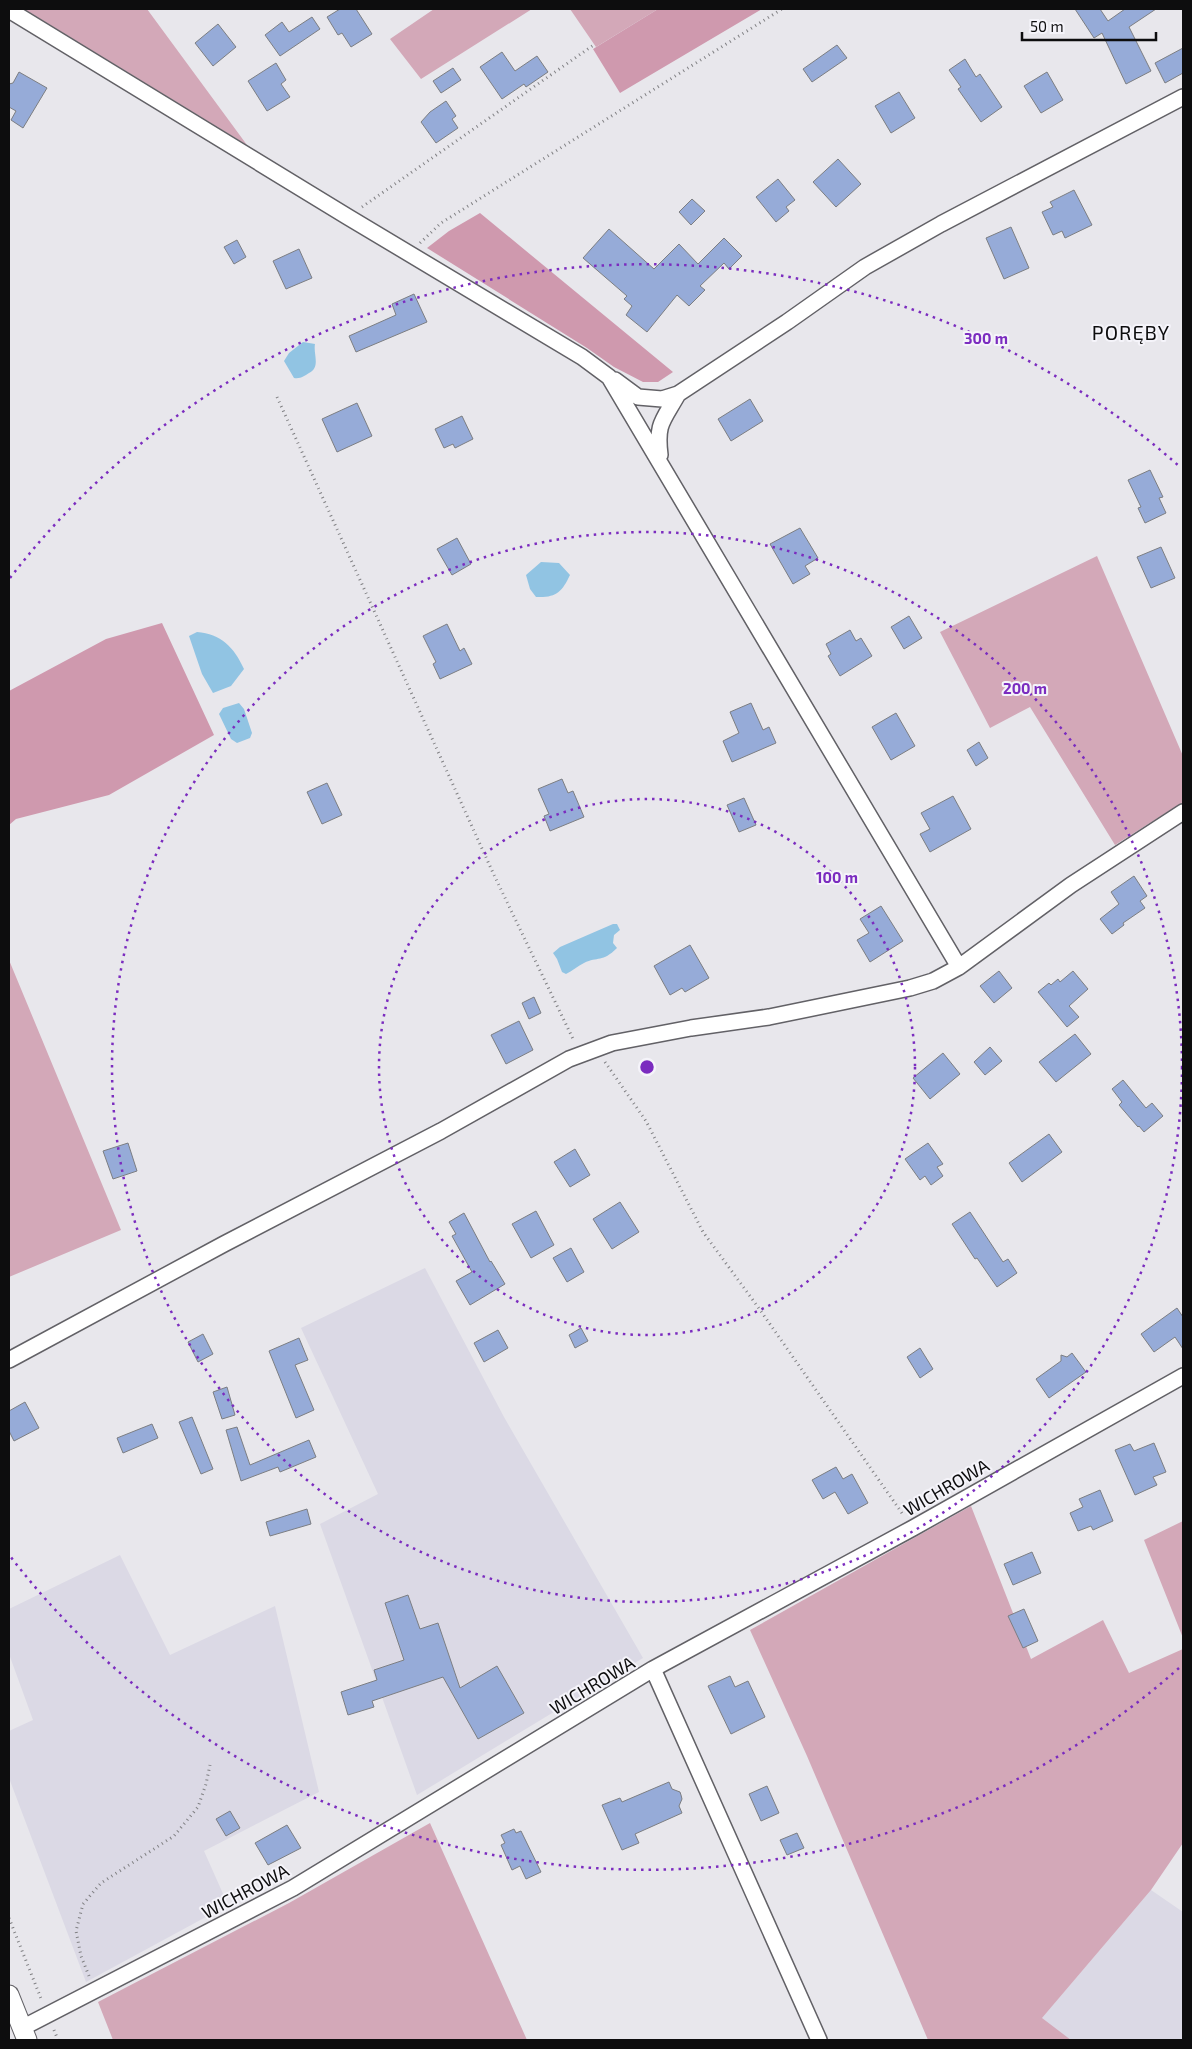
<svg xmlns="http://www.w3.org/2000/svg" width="1192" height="2049" font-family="'Exo 2',sans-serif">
<rect width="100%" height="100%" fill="#e8e7ec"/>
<path fill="#dbd9e5" d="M425,1268L504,1417L643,1658L417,1795L320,1524L378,1494L301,1328Z
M120,1555L170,1655L275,1606L319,1792L204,1851L228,1905L86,1982L9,1778V1731L33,1720L9,1654V1609Z
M1151,1890L1183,1912V2040H1071L1041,2019Z"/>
<path fill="#d3a8b8" d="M24,9H147L247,145Z
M434,9H532L421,79L390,39Z
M570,9H658L596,47Z
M1097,556L1183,756V802L1115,845L1030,707L990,728L940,632Z
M9,960L121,1230L9,1277Z
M971,1506L1031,1659L1103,1620L1129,1673L1183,1649V1843L1151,1890L1042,2018L1071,2040H928L807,1756L750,1630Z
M1183,1521V1638L1144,1540Z
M430,1823L527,2040H113L98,2002L289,1903Z"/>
<path fill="#cf99ae" d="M658,9H762L620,93L593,49Z
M480,213L673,372L658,382H643L614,367L587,348L427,248L449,231Z
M162,623L214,735L109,795L16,819L9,825V691L106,639Z"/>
<path fill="#91c4e3" d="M303,342L315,344C313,354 321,367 309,373C304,376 301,379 294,378L284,361L289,353Z
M541,562L559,563L570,575C562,592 556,598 536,597L530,589L526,575Z
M197,632C221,634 234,647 244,669L231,686L213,693L202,674L189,636Z
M239,703L244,709L252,733L250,738L237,743L231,739L219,714L223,708Z
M613,924H617L620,930L614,935L613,943L617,948C602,963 598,956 584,963C578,966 572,971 566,974L562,972L557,959L553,953L560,947Z"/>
<path fill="#96abd8" stroke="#7c7e82" d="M340,9H356L372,34L351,47L342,33L338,35L327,17Z
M1075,9H1100L1108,21L1125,9H1156L1129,27L1151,71L1126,84L1102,33L1094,38Z
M312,17L320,29L280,56L265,35L282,22L289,32Z
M218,24L236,47L213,66L195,43Z
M837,45L847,58L812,82L803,69Z
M1183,48V73L1165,83L1155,63Z
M502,52L515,71L537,56L548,72L526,87L524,84L502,99L480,67Z
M965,59L976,77L980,74L1002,107L981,122L958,89L961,87L949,70Z
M276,63L286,80L281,84L290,97L267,111L248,81Z
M453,68L461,80L441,93L433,81Z
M19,72L47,88L23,128L11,120L16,111L9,107V84L13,83Z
M1047,72L1063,100L1041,113L1024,86Z
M899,92L915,118L891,133L875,106Z
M446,101L456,116L452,119L458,128L436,143L421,122L430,112Z
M838,159L861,184L836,207L813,182Z
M778,179L795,200L786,207L789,211L776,222L756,197Z
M1074,190L1092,225L1065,238L1062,231L1053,235L1042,212L1053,207L1050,202Z
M692,199L705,211L691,225L679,212Z
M1011,227L1029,268L1004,279L986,238Z
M609,229L654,269L679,244L698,264L724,238L742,256L729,269L724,263L700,286L705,290L689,306L677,295L647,332L626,315L632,306L624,299L627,296L583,258Z
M237,240L246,257L234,264L224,247Z
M299,249L312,278L286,289L273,261Z
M414,294L427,322L356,352L349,336L396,315L392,304Z
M750,399L763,421L731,441L718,419Z
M357,403L372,436L337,452L322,419Z
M462,416L473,439L455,448L453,444L444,448L435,429Z
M1150,470L1163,497L1159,498L1166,513L1145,523L1138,508L1141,507L1128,480Z
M800,528L818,558L805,566L810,574L793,584L770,544Z
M457,538L471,564L452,575L437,549Z
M1161,547L1175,578L1151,588L1137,557Z
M909,616L922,638L904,649L891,627Z
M447,624L460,651L464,648L472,664L440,679L433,664L436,662L423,636Z
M850,630L856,641L861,638L872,656L840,676L828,656L831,654L826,644Z
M751,703L763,730L769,727L776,743L732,762L723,741L739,733L730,712Z
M896,713L915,746L891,760L872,727Z
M979,742L988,758L976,766L967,750Z
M562,779L568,793L573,791L584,817L550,831L544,816L549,814L538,789Z
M327,783L342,815L322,824L307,792Z
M953,796L971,829L930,852L920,834L930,829L921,813Z
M744,798L756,825L739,832L727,805Z
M1134,876L1147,896L1140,901L1145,908L1123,923L1124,925L1112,934L1100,919L1119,904L1111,892Z
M881,906L903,941L870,962L857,940L869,933L860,919Z
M690,945L709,978L685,992L682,988L670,995L654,966Z
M999,971L1012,988L994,1003L980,986Z
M1073,971L1088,989L1069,1006L1079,1017L1067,1027L1038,992L1049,983L1051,985L1058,979L1060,982Z
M534,997L541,1013L529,1019L522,1003Z
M519,1021L533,1050L506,1064L491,1035Z
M1075,1034L1091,1054L1056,1082L1039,1062Z
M990,1047L1002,1061L985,1075L974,1062Z
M943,1053L960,1074L930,1099L913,1078Z
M1123,1080L1146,1108L1152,1103L1163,1116L1144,1132L1139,1126L1138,1127L1119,1105L1122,1102L1112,1089Z
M1049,1134L1062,1152L1022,1182L1009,1163Z
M128,1143L137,1171L113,1179L103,1151Z
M928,1143L943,1164L937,1167L943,1176L931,1185L925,1176L920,1180L905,1159Z
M575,1149L590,1175L570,1187L554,1162Z
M620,1202L639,1232L612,1249L593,1219Z
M536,1211L554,1245L531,1258L512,1224Z
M970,1212L1003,1262L1008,1259L1017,1273L997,1287L977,1258L975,1259L952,1224Z
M464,1213L490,1262L491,1261L505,1284L470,1305L456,1281L472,1272L452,1236L456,1234L449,1222Z
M571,1248L584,1272L567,1282L553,1258Z
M1177,1308L1183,1317V1349L1175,1337L1154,1352L1141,1334Z
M581,1328L588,1341L575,1348L569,1335Z
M498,1330L508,1348L484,1362L474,1343Z
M203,1334L213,1354L198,1362L188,1342Z
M299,1338L308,1360L295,1365L314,1410L296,1418L269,1351Z
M920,1348L933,1369L920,1378L907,1357Z
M1072,1353L1086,1372L1049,1398L1036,1379L1061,1361V1355L1067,1357Z
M227,1387L235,1415L222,1419L213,1392Z
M25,1402L39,1428L14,1441L9,1431V1411Z
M192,1417L213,1469L201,1474L179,1422Z
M152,1424L158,1438L123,1453L117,1438Z
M237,1427L250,1465L309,1440L316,1457L280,1472L278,1467L241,1481L226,1430Z
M1154,1443L1166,1472L1153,1477L1157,1485L1135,1495L1115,1450L1130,1444L1134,1451Z
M836,1467L843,1479L852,1474L868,1503L848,1514L835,1492L823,1499L812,1480Z
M1100,1490L1113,1521L1093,1530L1091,1526L1078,1531L1070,1513L1083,1507L1079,1499Z
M307,1509L311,1524L270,1536L266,1522Z
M1032,1552L1041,1573L1013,1585L1004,1564Z
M408,1595L420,1629L438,1623L460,1688L497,1666L524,1713L478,1739L443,1677L372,1701L374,1707L348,1715L341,1692L377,1680L374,1670L404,1660L385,1603Z
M1024,1609L1038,1641L1023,1648L1008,1616Z
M730,1676L735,1687L748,1681L765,1717L731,1734L708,1686Z
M669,1782L672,1789L680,1792L681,1795L682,1799L679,1806L682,1813L635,1834L639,1843L622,1850L602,1805L620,1798L622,1802Z
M767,1786L779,1813L761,1821L749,1794Z
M230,1811L240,1828L226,1836L216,1819Z
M287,1825L301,1848L268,1865L255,1843Z
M514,1829L516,1833L521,1831L541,1872L526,1879L520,1866L512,1870L501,1845L505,1843L501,1835Z
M797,1833L804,1848L787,1855L780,1840Z"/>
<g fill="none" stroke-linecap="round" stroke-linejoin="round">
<defs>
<path id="minor" d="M9,10L348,217L582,357L609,377L959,967L1071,885L1183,812
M615,380L638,397L662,399L678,394L787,322L865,267L941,224L1183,97
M660,455C656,423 663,421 678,394
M9,1360L224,1244L441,1131L569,1059L612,1043L691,1028L769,1017L910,988L933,981L959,967
M653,1669L819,2040
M22,2028L293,1888L653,1669L913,1528L1183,1376"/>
<path id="tertiary" d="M9,1995L27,2040"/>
</defs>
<use href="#minor" stroke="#626166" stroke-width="18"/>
<use href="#tertiary" stroke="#626166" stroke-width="21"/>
<path stroke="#818184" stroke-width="3" stroke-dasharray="1 4" stroke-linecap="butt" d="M362,207L595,44
M420,243L441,223L782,9
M277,397L494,875L574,1041
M605,1062L646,1121L703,1232L758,1307L904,1516
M9,1918L42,2001
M89,1976L81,1956L76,1931L83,1904L101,1883L174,1836L198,1807L206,1784L210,1765
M54,2030L58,2040"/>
<use href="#minor" stroke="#fff" stroke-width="15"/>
<use href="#tertiary" stroke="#fff" stroke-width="19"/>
</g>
<g fill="none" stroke="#7b2cbf" stroke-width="2.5" stroke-dasharray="2.5 5">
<circle cx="647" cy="1067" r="268"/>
<circle cx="647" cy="1067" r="535"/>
<path d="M1179 1668A803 803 0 0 1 10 1556M10 578A803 803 0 0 1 1179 466"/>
</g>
<g text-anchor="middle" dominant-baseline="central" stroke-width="4" stroke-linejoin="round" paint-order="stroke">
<g font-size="18" fill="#0d0d0e" stroke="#f5f4fa">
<text transform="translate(946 1487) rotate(-30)">WICHROWA</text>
<text transform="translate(592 1685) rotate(-31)">WICHROWA</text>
<text transform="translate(245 1891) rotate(-28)">WICHROWA</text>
</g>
<g font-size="20" letter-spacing="1" fill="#0d0d0e" stroke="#f5f4fa">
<text x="1131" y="332">PORĘBY</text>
</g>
</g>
<circle cx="647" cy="1067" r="8" fill="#7b2cbf" stroke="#f5f4fa" stroke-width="2.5"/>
<g font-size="15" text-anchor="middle" font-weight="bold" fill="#7b2cbf" stroke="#f5f4fa" stroke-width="4" stroke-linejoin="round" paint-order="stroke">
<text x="986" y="344">300 m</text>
<text x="1025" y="694">200 m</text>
<text x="837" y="883">100 m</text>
</g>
<rect width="1192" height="2049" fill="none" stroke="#0d0d0e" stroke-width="20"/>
<path d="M1022 32v8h134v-8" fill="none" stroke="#0d0d0e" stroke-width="2.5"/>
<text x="1030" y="32" font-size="15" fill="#0d0d0e" stroke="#f5f4fa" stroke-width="4" paint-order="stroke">50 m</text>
</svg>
